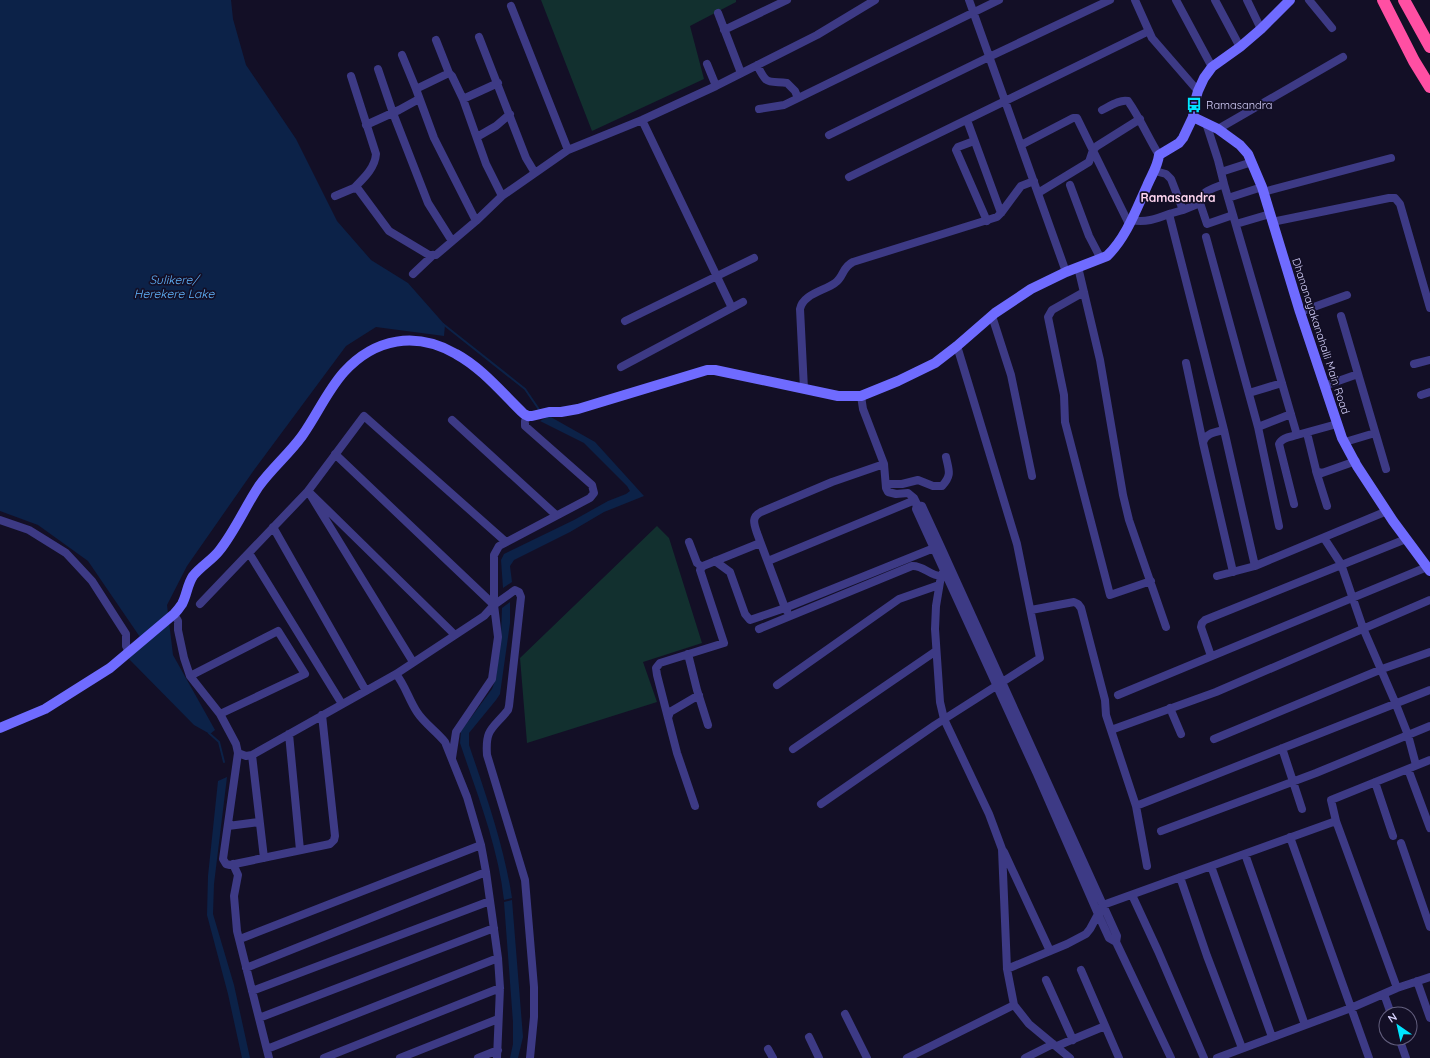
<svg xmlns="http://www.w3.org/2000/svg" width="1430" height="1058" font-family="Quicksand,sans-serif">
<rect width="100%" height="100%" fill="#130f26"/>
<path fill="#12302f" d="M541,0H736V2L690,26L704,79L592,131Z
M657,526L669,538L702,643L643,662L657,702L527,743L520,658Z"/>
<path fill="#0c2248" d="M0,0H231L233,19L246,65L296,139L337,221L371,260L408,283L445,325L444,336L376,327L346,346L254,470L187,566L167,605L173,655L215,730L210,734L194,725L129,659L142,640L88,561L38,525L0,511Z
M549,416L595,442L644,496L604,512L570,532L514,560L510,566L512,582L503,588L501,560L504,554L574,520L608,501L626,494L630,491L627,486L584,443L540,421Z
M510,602V623L500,694L496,700L469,733V745C486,795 504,846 512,898L504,900C498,846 477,794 460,743L461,731L492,689L496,678L501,636L502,608Z
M227,777L214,884L213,914L234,985L250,1058H242L228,994L207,915L208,876L218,781Z
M512,900L523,1037L518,1058H510L513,1044V1022L504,902Z"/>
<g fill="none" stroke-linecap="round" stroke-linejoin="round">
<path stroke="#0c2248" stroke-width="2" d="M443,324L525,389L540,411
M209,733L219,742L224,762"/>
<path stroke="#3d3a85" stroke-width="8" d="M969,0L1066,272
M1135,0L1152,38L1198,91
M1176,0L1212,67
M1215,0L1240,47
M1247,0L1261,29
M1309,0L1332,28
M511,6L568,150
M718,13L741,73
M724,30L787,0
M479,37L526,158L535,173
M436,40L449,73
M402,55L416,89
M707,64L716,86
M757,65C767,85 766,81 787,83L795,91L798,98
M378,69L393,113L428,203L452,241
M351,76L376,154C375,168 364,178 354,188
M463,99L498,83
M759,109L784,105L999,0
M1102,110C1110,106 1120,99 1128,101C1140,118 1148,137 1159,155
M642,120L732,308
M967,120L1001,213
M366,125L399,110L419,99
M1218,129L1343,57
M829,135L989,57L1110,0
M477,137L496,126L510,114
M974,141L958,147L956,150L987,221
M1021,145L1073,118H1077L1129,224
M1155,171L1166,174L1171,179L1183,210L1169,214L1224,430L1255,566L1387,511
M1221,172L1252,162
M849,177L1149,31
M1224,184L1297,435L1337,424
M1070,185L1089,236L1101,259
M1263,192L1391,158
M1038,193L1089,162L1093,150L1097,146L1140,119
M335,196L354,188L358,189L389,231L429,255H436L476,221L502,196L568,150L642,120L716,86L817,35L875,0
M1228,198L1262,187
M1200,203L1207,224L1233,215
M1183,210L1200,203C1199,191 1215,188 1224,184L1218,160L1206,123
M1131,220C1145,223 1156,219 1169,214
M476,221L434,138L416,89L449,73L452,76L463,99L486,164L502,196
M1272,222L1389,198H1395L1400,204L1430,308
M1236,224L1270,214
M1206,237L1258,427L1279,526
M1078,267L1100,360L1123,495L1129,520L1166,627
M413,274L433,255
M1084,292L1052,310L1048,317L1064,395L1065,422L1110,595L1151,581
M1300,312L1347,295
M992,316L1011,375L1032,476
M1341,316L1386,469
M625,321L754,258
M1186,363L1203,443
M1414,364L1430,360
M621,367L743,302
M1324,386L1358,374
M804,389L800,309C803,294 824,291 835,283C844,277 842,267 853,262L997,217L1001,213L1021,186L1034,181
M1249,393L1282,383
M1421,395L1430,392
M861,396L863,409L884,464L886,488L888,492L896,494L908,493L914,498L917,504
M452,420L556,515
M1258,427L1291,414
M1224,430C1216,432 1205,433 1203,443L1233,572
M1307,433L1316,470L1318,472L1322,473L1356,461
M1345,442L1375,433
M335,454L494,605L498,637L492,679L456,732L452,758
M884,464L832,482L761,512C751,517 754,524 757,533L785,608L934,548
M1316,471L1327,506
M886,484H902L918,480L933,486H942C952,475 949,471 946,457
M1294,504L1279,444C1282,437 1291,437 1297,435
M917,505L922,506L940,545L1117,936L1116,942L1109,938L1098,914L1037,774L916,509Z
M0,520L29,530L66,553L92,581L126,634V646L129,652
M273,527L366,691
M1324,538L1341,564L1363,628L1395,702L1408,735L1416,765
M689,542L697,563L702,567
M249,553L342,704
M715,561L730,572L745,614L750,620L785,608L787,611
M768,561L915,500
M944,571L941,576L936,606L935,629L940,702L944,719L989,814L1002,849L1007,969L1014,1005L1029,1024L1070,1058
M1217,576L1255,566
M200,604L308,491L413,662
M494,605L515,590L519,592L521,597L509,706L508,710C493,729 485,728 487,755L525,880L534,987V1017L530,1058
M1031,610L1074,602L1078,604L1081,608L1105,700L1106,715L1136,806L1147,866
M174,614L178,621V630L184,658L190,676L220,714L236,744L238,753L223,859L226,864L230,865L330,844L334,840L335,836L322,715
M759,629L912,566C923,565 930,576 941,576
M455,635L308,491L364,416L506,542
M688,654L697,690L708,725
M1211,656L1201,627L1202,623L1205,620L1406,539
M396,674C405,685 409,700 417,712C424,723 436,731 445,742L467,797L481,845L486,872L498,958L500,988L497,1058
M190,676L278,631L305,674L220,714
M777,685L899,599L939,585
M1118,695L1427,567
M1170,708L1181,734
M668,718L657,675L656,668L660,663L724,643L700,570L703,566L760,543
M1111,730L1216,692L1430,600
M289,734L300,850
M1214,739L1382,669L1430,652
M1282,748L1302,809
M793,749L936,651
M238,753L246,756L252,755L396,674L484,616L494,605V555L499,546L590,498L594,493L592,485L525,426V421L528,416
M252,755L264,858
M1408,769L1430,828
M1375,782L1393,836
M821,804L935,725L1040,658L1017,544L957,346
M695,806L677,753L668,718L670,712L699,695
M1136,806L1430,690
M1336,821L1397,988
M228,826L259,822
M1161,831L1316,773L1430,726
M1290,837L1369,1058
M1401,843L1430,927
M1004,852L1050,951
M1245,854L1305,1025
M233,864L238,875L234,896L237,931L269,1058
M1211,866L1272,1037
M1180,877L1207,956L1242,1048
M1132,895L1158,951L1204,1058
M240,939L481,845
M1116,942L1171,1058
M246,968L486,872
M1007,969L1067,944L1086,934L1090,929L1103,905L1336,821L1331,800L1430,760
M1081,970L1119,1058
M1046,980L1073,1040
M1417,981L1430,1018
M252,991L490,901
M1384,994L1391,1014
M845,1014L867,1058
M259,1018L494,928
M809,1037L819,1058
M1399,1038L1406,1058
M1057,1046L1105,1026
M267,1049L498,958
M768,1049L773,1058
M324,1058L500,988
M400,1058L498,1019
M478,1058L498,1050
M907,1058L1014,1005
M1025,1058L1053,1044
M1217,1058L1351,1008L1397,988L1430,977"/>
<path stroke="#6f6bff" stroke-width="10" d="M1193,117L1218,129L1240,145L1248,154L1262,187L1300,312L1342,438L1357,466L1393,521L1430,571
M0,728L45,709L110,668L174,614C177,611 180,607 182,604C187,595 187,585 193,576C201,566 212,560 219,551C235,531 245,507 259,486C272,468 289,454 302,436C317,415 327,391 344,372C375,338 416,331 456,354C482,368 503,394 524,414L528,416H532L549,412H561L578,409L707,370H715L838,396H861L898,381L935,363L957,346L995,313L1031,289L1066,272L1107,256C1126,238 1136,210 1147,186C1151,176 1158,166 1159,155L1179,143L1183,138L1193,117L1194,105L1198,91L1204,78L1212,67L1240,47L1261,29L1290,0"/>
<path stroke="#ff4fa3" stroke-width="12" d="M1383,0L1414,61L1430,87
M1404,0L1430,47"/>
</g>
<defs>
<symbol id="bus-bare" viewBox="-9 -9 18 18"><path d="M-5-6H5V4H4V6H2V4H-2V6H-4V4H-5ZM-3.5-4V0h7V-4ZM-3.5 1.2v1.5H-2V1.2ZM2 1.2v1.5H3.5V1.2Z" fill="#00e5ff" stroke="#130f26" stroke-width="2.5" paint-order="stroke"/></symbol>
</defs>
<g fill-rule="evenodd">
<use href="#bus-bare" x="1183" y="94" width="22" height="22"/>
</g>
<g text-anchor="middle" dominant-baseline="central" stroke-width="3.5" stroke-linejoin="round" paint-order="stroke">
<g font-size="11" fill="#d9d4ff" stroke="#130f26" text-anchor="start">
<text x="1206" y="105">Ramasandra</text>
</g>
<g font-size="11" fill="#d9d4ff" stroke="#130f26">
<text transform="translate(1321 336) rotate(72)">Dhananayakanahalli Main Road</text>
</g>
<g font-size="12" font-weight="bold" fill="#ffd6f0" stroke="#130f26">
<text x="1178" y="197">Ramasandra</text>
</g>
<g font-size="12" font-style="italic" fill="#62b6ff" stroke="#130f26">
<text x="174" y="279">Sulikere/<tspan x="174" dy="14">Herekere Lake</tspan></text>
</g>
</g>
<g transform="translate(1398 1026) rotate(326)"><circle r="19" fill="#130f26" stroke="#625e7d"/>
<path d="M0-3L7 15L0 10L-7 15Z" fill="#00e5ff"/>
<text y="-6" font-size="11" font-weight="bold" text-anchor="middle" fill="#d9d4ff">N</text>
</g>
</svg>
